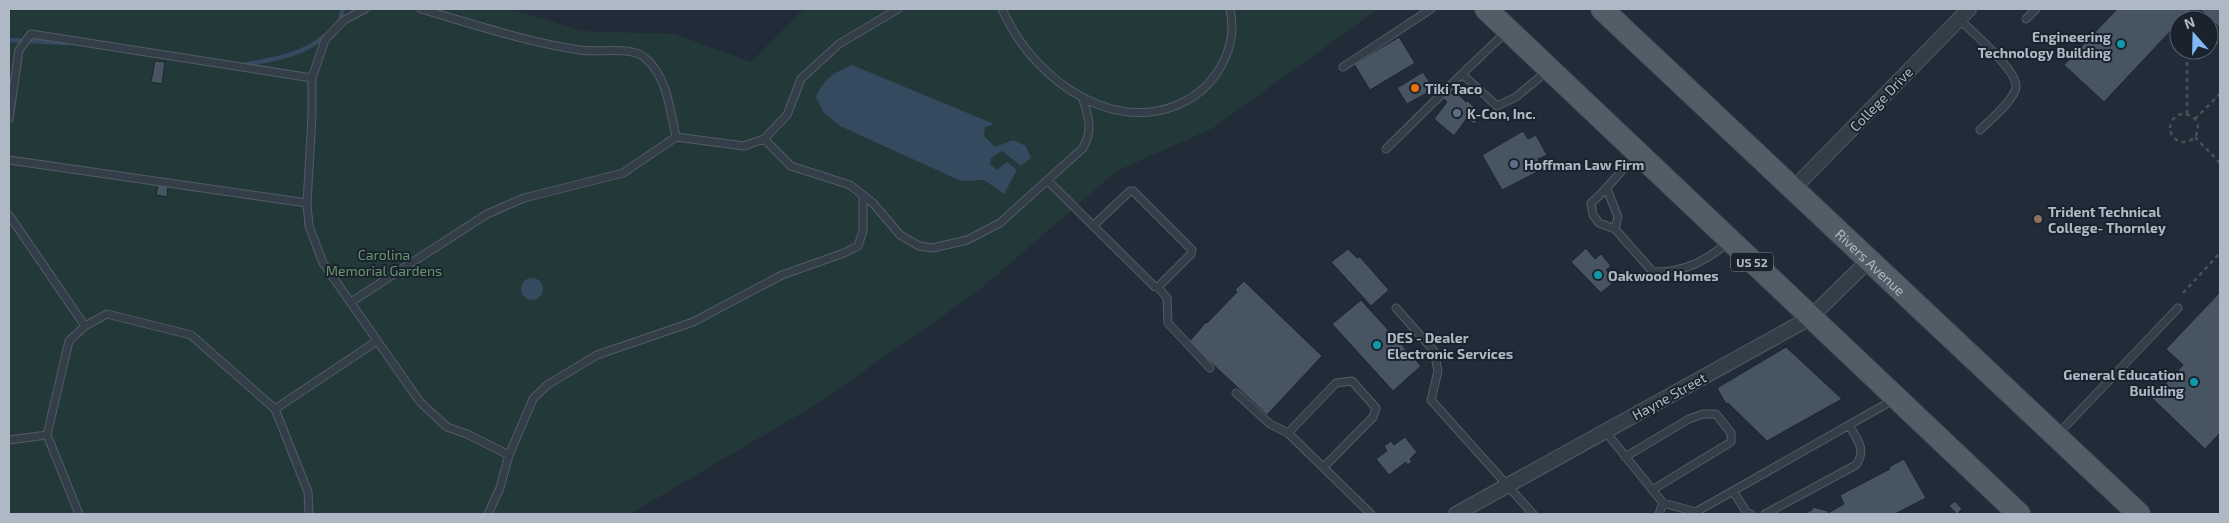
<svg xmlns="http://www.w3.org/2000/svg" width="2229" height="523" font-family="'Exo 2',sans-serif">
<rect width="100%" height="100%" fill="#212c38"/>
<path fill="#233839" d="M14,9H509L583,31L674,34L751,62L804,9H1378L1213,128L1117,171L978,291L820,402L630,514H9V14Z"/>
<path fill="#35495f" d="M852,65L994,124L985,127L984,136L995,147L1013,140L1026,146L1031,158L1021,166L1002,151L991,158L990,164L997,170L1007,162L1017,170L1004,194L984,180L961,181L840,126L824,113L816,97C823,79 835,72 852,65Z
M521 289a11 11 0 1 1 22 0a11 11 0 1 1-22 0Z"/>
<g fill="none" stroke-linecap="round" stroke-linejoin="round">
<path stroke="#35495f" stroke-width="4.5" d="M339,23L343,9
M9,40L67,43
M243,65C274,59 302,56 326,35"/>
</g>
<path fill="#475462" stroke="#1c252f" d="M2117,9H2192L2179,20V22L2104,102L2064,65Z
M2200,9H2220V28Z
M1399,37L1415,63L1370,90L1354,64Z
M155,61L165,62L162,84L151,82Z
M1423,72L1434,89L1407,104L1397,88Z
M1450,91L1454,96L1457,93L1466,102L1468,101L1478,111L1474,115L1479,119L1474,124L1467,118L1454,136L1434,119L1447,102L1443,98Z
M1523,131L1528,139L1536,135L1547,155L1538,159L1543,169L1502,190L1482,155Z
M158,185L168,186L167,197L156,195Z
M1586,248L1595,259L1601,254L1611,266L1606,270L1616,280L1601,293L1571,262Z
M1348,249L1357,258L1360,257L1389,290L1371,306L1331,262Z
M1244,281L1322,356L1267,415L1189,342L1206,322L1207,323L1237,292L1235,290Z
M2220,292V433L2205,449L2152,398L2183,365L2166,349Z
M1361,300L1421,366L1393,391L1332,324Z
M1786,347L1842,399L1767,441L1728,403L1726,404L1717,388Z
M1405,437L1417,452L1410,459L1412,462L1407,465L1406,462L1389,475L1376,459L1387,451L1384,446L1391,441L1394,445Z
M1904,459L1926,498L1895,514H1804L1812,510L1813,507L1828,511V513L1844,504L1840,495L1890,469L1889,467Z
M1955,501L1962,509L1957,514L1949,506Z"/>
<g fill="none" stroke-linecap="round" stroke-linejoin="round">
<defs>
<path id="service" d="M365,9L344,20L325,40L312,78V117L307,203L309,226L323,263L420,402L447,427L467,434L509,455
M421,9C473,24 526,42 580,50C597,53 630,46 644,57C667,75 670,110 676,137
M1002,9C1029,72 1104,133 1175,106C1192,99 1206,89 1216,74C1230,54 1235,32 1230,9
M1959,19C1972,32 2016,69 2016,86C2016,99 1989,121 1980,130
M2026,19L2036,9
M1506,32L1462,74L1497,106L1516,97L1547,71
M1343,67L1431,9
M9,119L19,50L31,34L312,78
M764,139L791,166L850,185L873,203L900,235L919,246L933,248L967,240L1000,223L1083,148C1093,129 1089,119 1083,99
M1386,149L1462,74
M1636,155C1620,171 1608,189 1591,203L1593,215L1599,223L1615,229L1653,272C1684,273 1705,261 1729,242
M9,160L307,203
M1048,181L1155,287H1158L1191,254L1192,250L1133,191H1130L1093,226
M1607,189L1618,217L1615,229
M9,215L85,326
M1158,287L1167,298L1168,323L1210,368
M351,302L487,214L524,198L623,173L676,137L744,146L764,139L787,115L801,79L816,65L839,44L898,9
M1396,308L1434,351L1438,371L1431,400L1533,514
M1236,393L1270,424L1288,433
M275,409L377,341
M1605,431L1663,503L1659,514
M2058,434L2178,308
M9,440L47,435
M1625,457L1689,419L1703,414H1716L1731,433V442L1652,490
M1324,467L1373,417L1376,408L1352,381L1336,383L1288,433L1371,514
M1733,491L1747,513L1751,514
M1663,503L1696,512L1893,400
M79,514L47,435L69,341L85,326L107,314L191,335L275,409L308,492L309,514
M488,514L500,488L509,455L533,399L547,385L597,355L693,322L782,275L844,253L858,246L863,231V195
M1765,514L1856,465C1867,449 1857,440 1849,425"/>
<path id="minor" d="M1793,189L1969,9
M1456,514L1810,318L1869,260"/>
<g id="primary">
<path d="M1486,9L2019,514"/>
<path id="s1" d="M1602,9L2139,514"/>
</g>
</defs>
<use href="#service" stroke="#525c66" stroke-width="9"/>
<use href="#minor" stroke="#525c66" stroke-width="16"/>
<use href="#primary" stroke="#3e4752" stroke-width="24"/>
<path stroke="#405556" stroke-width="2.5" stroke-dasharray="4 4" stroke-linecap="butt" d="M2187,20L2191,16L2195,20
M2209,35L2220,47
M2187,114V50
M2170 128a14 14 0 1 1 28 0a14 14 0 1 1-28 0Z
M2195,119L2220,94
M2195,137L2220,163
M2183,293L2220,253"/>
<use href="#service" stroke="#343e48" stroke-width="7"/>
<use href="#minor" stroke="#343e48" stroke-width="14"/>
<use href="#primary" stroke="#525d68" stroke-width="22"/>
</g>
<g fill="#0f9aa8" stroke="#1a232d" stroke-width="2">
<circle cx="2121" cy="44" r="5"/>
<circle cx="1598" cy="275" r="5"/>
<circle cx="1377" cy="345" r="5"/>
<circle cx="2194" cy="382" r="5"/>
</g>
<circle fill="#e8710a" stroke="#1a232d" stroke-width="2" cx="1415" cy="88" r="5"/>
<g fill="#5c6f8a" stroke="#1a232d" stroke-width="2">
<circle cx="1457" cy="113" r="5"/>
<circle cx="1514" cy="164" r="5"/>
</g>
<circle fill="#8d6e63" stroke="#1a232d" stroke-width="2" cx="2038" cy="219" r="5"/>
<g text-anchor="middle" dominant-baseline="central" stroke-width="4" stroke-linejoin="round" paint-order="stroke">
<rect fill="#1a232d" stroke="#828c97" stroke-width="1" x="1731" y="252.5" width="42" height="19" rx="4"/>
<g font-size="12" font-weight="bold" fill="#afb9c5">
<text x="1752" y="262">US 52</text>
</g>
<g font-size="14" font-weight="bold" fill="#afb9c5" stroke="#1a232d" text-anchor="start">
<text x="2111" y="36" text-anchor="end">Engineering<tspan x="2111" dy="16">Technology Building</tspan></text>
<text x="1425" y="88">Tiki Taco</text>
<text x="1467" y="113">K-Con, Inc.</text>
<text x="1524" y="164">Hoffman Law Firm</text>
<text x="2048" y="211">Trident Technical<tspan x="2048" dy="16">College- Thornley</tspan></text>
<text x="1608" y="275">Oakwood Homes</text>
<text x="1387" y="337">DES - Dealer<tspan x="1387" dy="16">Electronic Services</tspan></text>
<text x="2184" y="374" text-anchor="end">General Education<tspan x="2184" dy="16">Building</tspan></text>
</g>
<g font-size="14" fill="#afb9c5" stroke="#1a232d">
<text transform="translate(1881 99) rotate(-46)">College Drive</text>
<text stroke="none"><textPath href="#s1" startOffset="369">Rivers Avenue</textPath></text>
<text transform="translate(1669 396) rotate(-29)">Hayne Street</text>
</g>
<g font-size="14" fill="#67956d" stroke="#1a232d">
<text x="384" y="254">Carolina<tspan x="384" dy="16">Memorial Gardens</tspan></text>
</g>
</g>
<rect width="2229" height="523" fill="none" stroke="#afb9c5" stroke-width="20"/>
<g transform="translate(2194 35) rotate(340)"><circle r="24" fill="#1a232d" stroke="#565f6a"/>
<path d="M0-4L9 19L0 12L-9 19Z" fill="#82b8f6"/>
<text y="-8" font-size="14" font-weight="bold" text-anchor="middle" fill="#afb9c5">N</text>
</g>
</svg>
